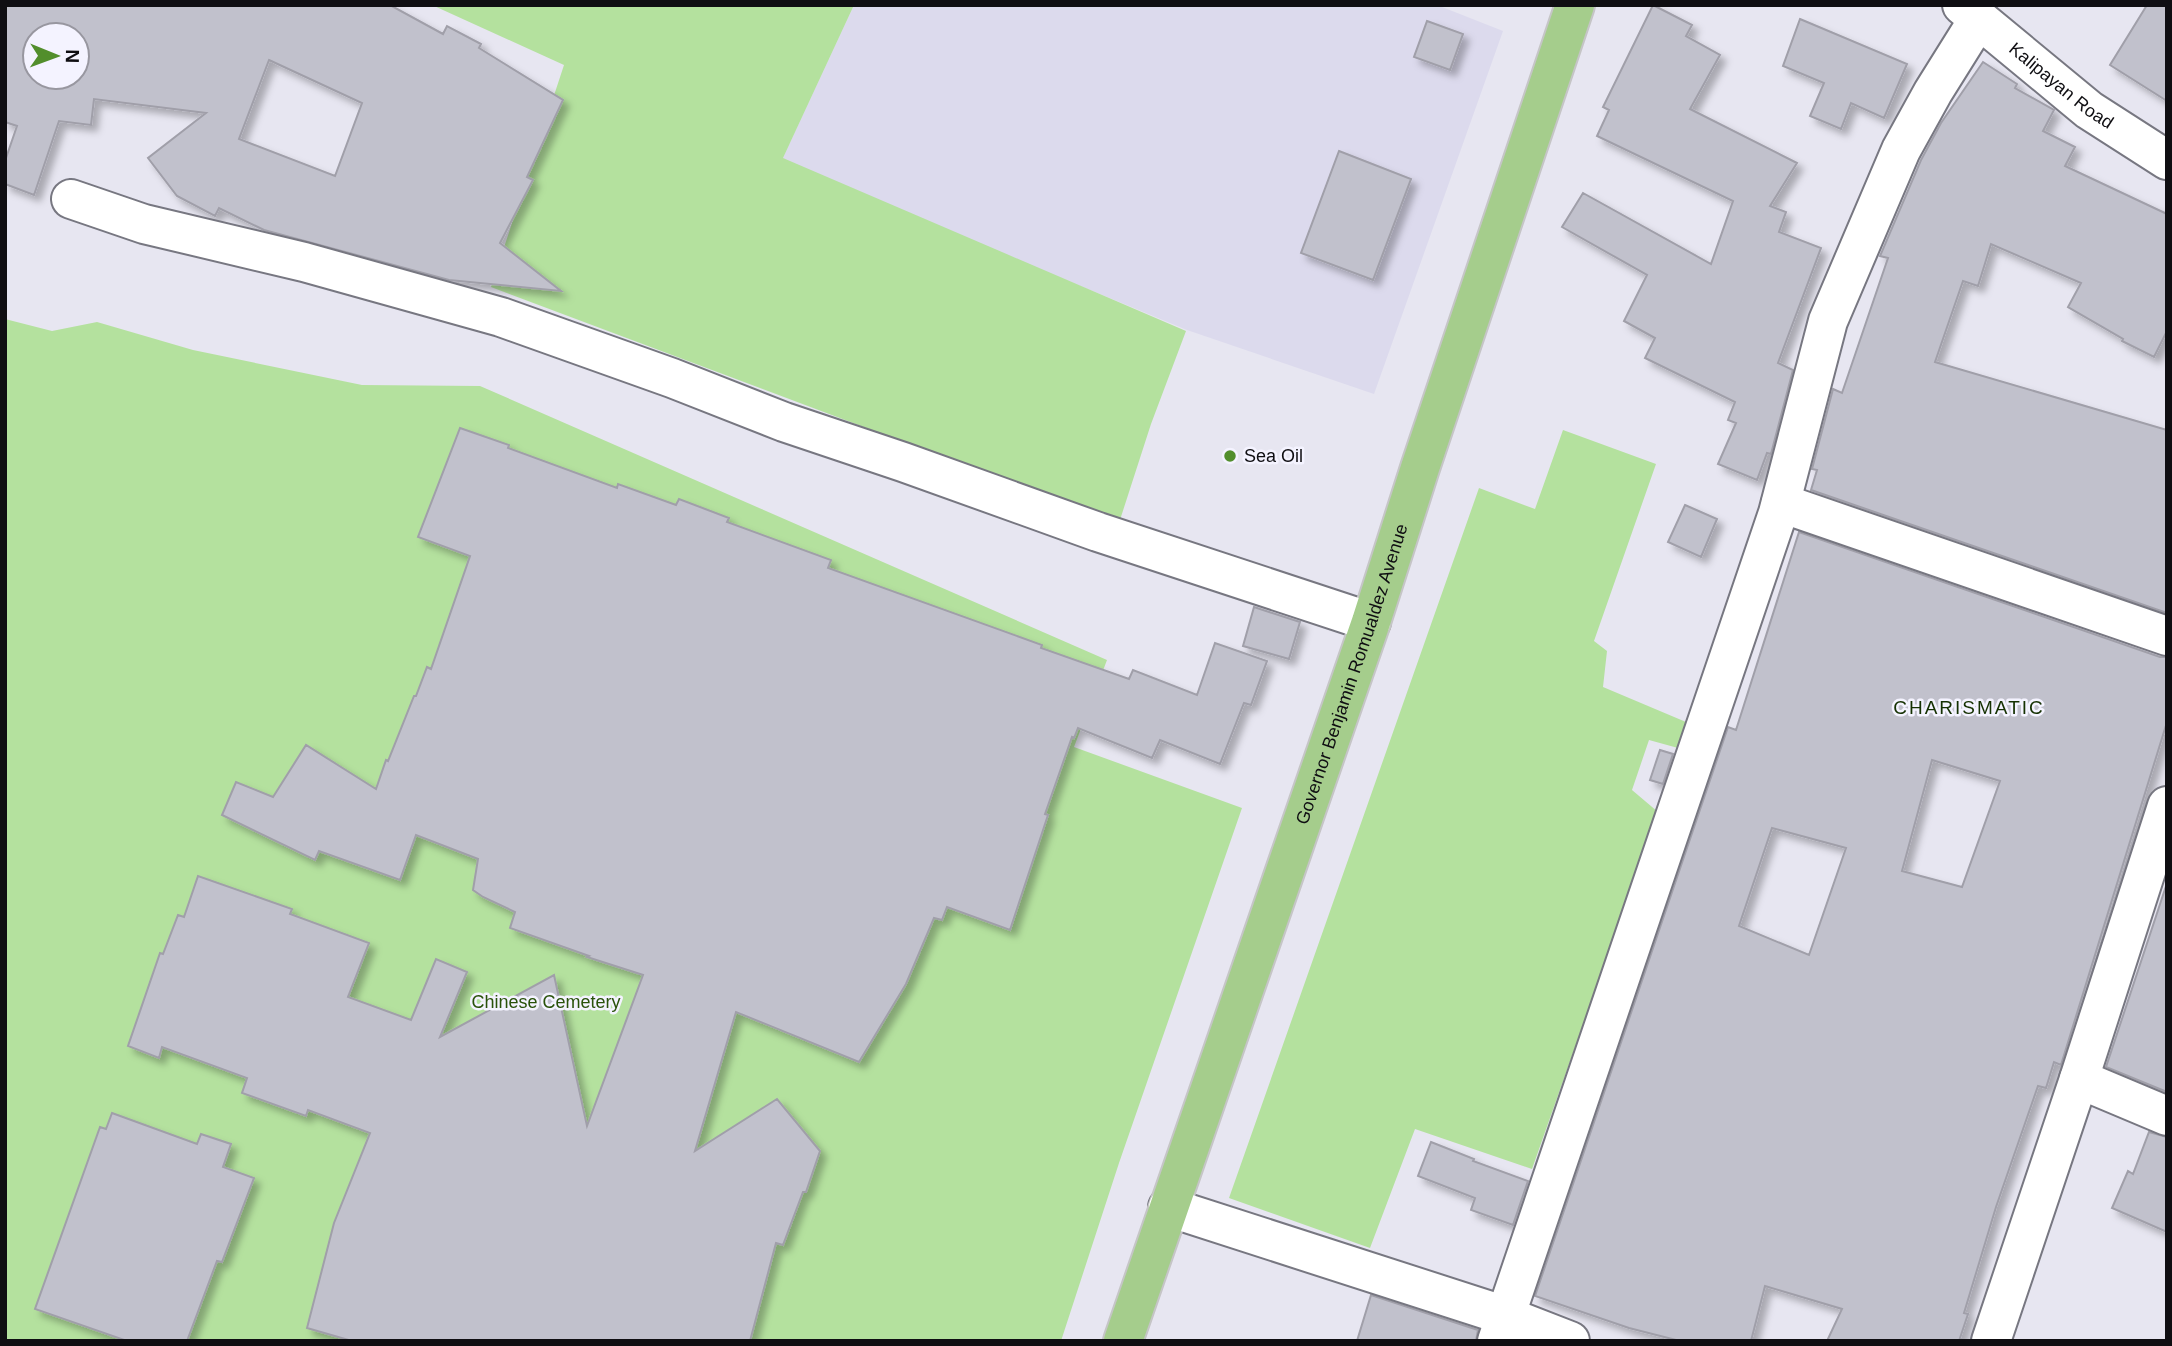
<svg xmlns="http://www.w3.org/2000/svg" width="2172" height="1346" font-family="Arial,sans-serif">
<defs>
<filter id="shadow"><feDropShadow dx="6" dy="6" stdDeviation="3.5" flood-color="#0004"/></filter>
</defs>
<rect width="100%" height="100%" fill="#e7e6f1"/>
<path fill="#dcdaed" d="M854,5H1437L1503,31L1374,394L1187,330L781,162Z"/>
<path fill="#b4e19e" d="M432,5H854L783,158L1186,331L1151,424L1119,523L491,287L564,65Z
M5,319L52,331L97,322L193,350L362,385L480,386L1107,660L1074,747L1242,808L1119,1163L1061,1341H5Z
M1563,430L1656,464L1594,641L1607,651L1603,687L1686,722L1678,748L1649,740L1632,790L1658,812L1532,1169L1415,1129L1370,1248L1229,1198L1479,488L1535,509Z"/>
<path fill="#c1c1cc" stroke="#a09fa9" stroke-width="2" fill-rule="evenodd" filter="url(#shadow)" d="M5,5H390L443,34L447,26L481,44L479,48L563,100L527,177L533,180L500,243L561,291L449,280L264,230L219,208L215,216L177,196L148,158L206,113L94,99L91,125L59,121L34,195L5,184V161L17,126L5,122ZM35,35H77V77H35ZM269,60L362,103L335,176L239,139Z
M1653,5L1692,25L1686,36L1720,55L1690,109L1797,163L1770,206L1786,212L1779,232L1821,248L1778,363L1793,370L1771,454L1767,453L1757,480L1718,464L1736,423L1728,420L1735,402L1645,358L1655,338L1624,321L1647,275L1562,227L1583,193L1711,264L1733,201L1597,136L1609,110L1603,107Z
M2147,5H2167V101L2110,65Z
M1800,19L1907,64L1884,118L1851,103L1841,129L1810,116L1824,83L1783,66Z
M1427,21L1463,34L1450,70L1414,57Z
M1983,62L2017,84L2015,88L2054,110L2043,131L2075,147L2065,166L2167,214V331L2154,357L2122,341L2123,339L2068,307L2081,283L1991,244L1978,286L1963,281L1935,362L2167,430V613L1811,490L1817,470L1812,469L1833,389L1842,393L1888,258L1880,256L1921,160L1941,123Z
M1339,151L1411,179L1373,280L1301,253Z
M460,428L509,445L508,448L617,488L618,484L676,505L679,499L729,518L727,522L831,560L828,568L1042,645L1041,648L1129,679L1133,670L1197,695L1215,643L1267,661L1251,705L1244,703L1220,764L1160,740L1152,758L1078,728L1074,738L1072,737L1045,814L1048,815L1010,930L947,907L942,920L934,918L906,984L859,1062L736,1012L695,1151L777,1099L820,1151L806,1192H803L783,1245L776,1243L750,1341H352L307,1328L334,1223L370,1133L308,1110L306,1116L242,1093L247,1078L162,1047L159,1058L128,1046L160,953L163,954L178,915L184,917L198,876L292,909L290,914L369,943L348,997L411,1020L436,959L467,972L440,1037L554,975L587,1126L643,975L587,957L589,956L510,928L515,912L483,897L473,890L478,859L416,835L400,880L319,851L315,860L222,815L236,782L273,797L306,745L376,789L386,760L388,761L414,696H416L427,667L431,669L470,556L418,537Z
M1685,505L1717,519L1701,557L1668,542Z
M1799,532L2160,657H2167V722L2061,1065L2054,1062L2046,1088L2038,1086L1996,1207L1964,1313L1968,1314L1959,1341H1827L1842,1309L1765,1286L1751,1341H1680L1629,1328L1535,1296L1728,727L1736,730ZM1932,760L2000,781L1962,887L1902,871ZM1772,828L1846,848L1809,955L1739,926Z
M1254,607L1300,622L1289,659L1243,646Z
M1660,750L1673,754L1663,784L1650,780Z
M2167,883V1092L2106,1067Z
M112,1113L197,1144L201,1134L231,1144L223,1167L254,1178L222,1262L217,1261L187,1341H127L35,1309L100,1127L106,1129Z
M2149,1132L2167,1137V1232L2112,1208L2128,1171L2133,1174Z
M1431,1142L1474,1159L1473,1161L1528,1181L1513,1225L1471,1210L1475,1198L1418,1176Z
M1371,1295L1478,1330L1476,1341H1357Z"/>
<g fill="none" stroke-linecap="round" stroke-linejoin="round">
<defs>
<g id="minor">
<path id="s1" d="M1962,5L2089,110L2167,160"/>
<path d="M71,199L144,224L304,262L501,317L672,378L784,422L903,462L1098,532L1371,622"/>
<path d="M1781,503L2167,636"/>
<path d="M2079,1079L2167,1116"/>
<path d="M1168,1207L1506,1316L1570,1341"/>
<path d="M1497,1341L1778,513L1828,321L1901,150L1933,92L1978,20"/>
<path d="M1991,1341L2079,1079L2167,806"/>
</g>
<g id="major">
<path id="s2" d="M1123,1341L1371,622L1420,468L1575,5"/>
</g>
</defs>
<use href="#minor" stroke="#777781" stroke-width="42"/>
<use href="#major" stroke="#c5c5c6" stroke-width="42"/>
<use href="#minor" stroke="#fff" stroke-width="38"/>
<use href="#major" stroke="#a5cd8c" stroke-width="38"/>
</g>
<circle fill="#528e2c" stroke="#f4f3ff" stroke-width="2.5" cx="1230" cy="456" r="7"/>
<g text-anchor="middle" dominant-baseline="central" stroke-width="5" stroke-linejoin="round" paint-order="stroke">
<g font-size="18" fill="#0f0e12" stroke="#f4f3ff">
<text stroke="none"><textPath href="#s1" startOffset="128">Kalipayan Road</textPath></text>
<text stroke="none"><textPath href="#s2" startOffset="705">Governor Benjamin Romualdez Avenue</textPath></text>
</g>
<g font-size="18" fill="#0f0e12" stroke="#f4f3ff" text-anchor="start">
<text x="1244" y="456">Sea Oil</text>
</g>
<g font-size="18" fill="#29520a" stroke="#f4f3ff">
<text x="546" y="1002">Chinese Cemetery</text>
</g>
<g font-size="19" letter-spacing="2" fill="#153102" stroke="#f4f3ff">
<text x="1969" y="707">CHARISMATIC</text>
</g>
</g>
<rect width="2172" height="1346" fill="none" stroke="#0f0e12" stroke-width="14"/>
<g transform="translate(56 56) rotate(91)"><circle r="33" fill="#f4f3ff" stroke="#9897a0" stroke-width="2"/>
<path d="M0-5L12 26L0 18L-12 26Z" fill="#528e2c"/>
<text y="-10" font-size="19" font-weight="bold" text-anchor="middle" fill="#0f0e12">N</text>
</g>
</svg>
